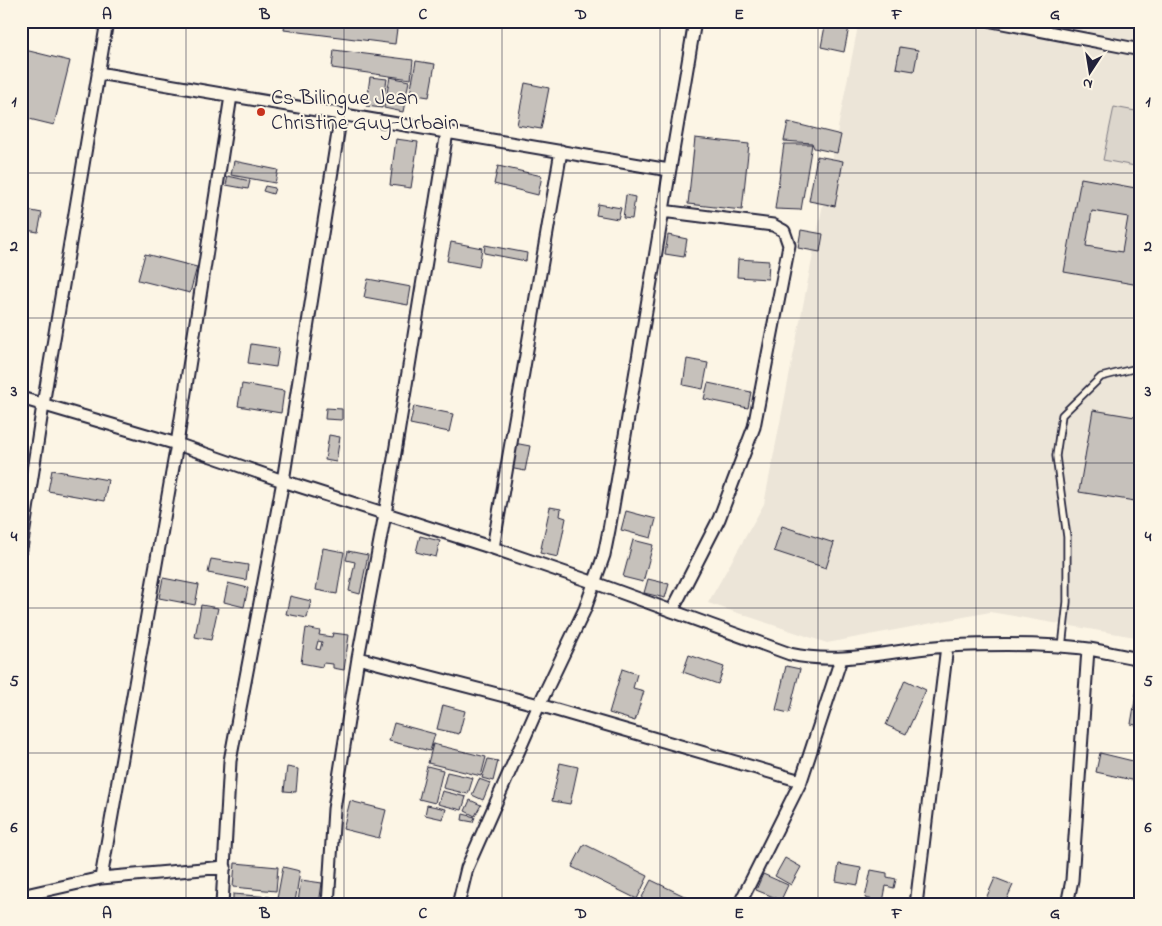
<svg xmlns="http://www.w3.org/2000/svg" width="1162" height="926" font-family="'Indie Flower',sans-serif">
<rect width="100%" height="100%" fill="#fcf5e5"/>
<filter id="ink" filterUnits="userSpaceOnUse"><feTurbulence type="fractalNoise" baseFrequency=".02" numOctaves="2"/><feDisplacementMap in="SourceGraphic" scale="10" xChannelSelector="R" yChannelSelector="G"/><feConvolveMatrix kernelMatrix="1 2 1 2 8 2 1 2 1" color-interpolation-filters="sRGB"/></filter>
<g filter="url(#ink)">
<path fill="#ece5d8" d="M859,21H1141V638L990,612L827,643L708,603L764,504Z"/>
<path fill="#dcd6cc" stroke="#7f7c84" d="M1114,107L1141,112V140L1135,166L1103,160Z"/>
<path fill="#c6c1bb" stroke="#22223b" fill-rule="evenodd" d="M285,21H398L395,44L284,30Z
M826,21L850,22L844,52L821,47Z
M900,47L918,50L914,71L896,68Z
M21,49L70,61L54,125L21,117Z
M334,50L413,60L411,79L332,68Z
M416,61L435,64L429,97L410,94Z
M370,77L387,79L382,108L366,106Z
M390,77L409,81L403,112L384,108Z
M525,83L549,88L541,129L517,125Z
M788,122L841,135L837,153L814,148L812,143L784,141Z
M695,138L749,144L742,210L688,204Z
M396,139L418,142L411,188L390,185Z
M784,144H812L801,210L775,209Z
M817,156L843,161L835,206L809,201Z
M234,161L278,170L275,183L231,175Z
M498,166L542,176L538,195L494,184Z
M228,176L250,181L248,189L226,185Z
M1081,178L1141,189V273L1139,285L1064,272ZM1092,211L1128,217L1122,252L1086,246Z
M265,186L275,188L273,194L263,191Z
M626,195L635,197L632,219L623,218Z
M598,204L621,208L618,219L596,215Z
M21,209L42,213L38,232L21,229Z
M801,230L823,234L820,252L798,248Z
M668,235L687,239L684,257L665,254Z
M451,242L482,248L479,267L447,261Z
M485,245L527,253L526,261L484,253Z
M145,254L197,267L190,293L138,280Z
M738,259L769,261L768,279L737,277Z
M368,279L411,287L408,305L364,297Z
M21,301L27,303L25,313L21,312Z
M251,344L279,348L276,367L248,363Z
M687,359L708,363L703,389L683,385Z
M708,383L751,392L748,408L704,399Z
M242,384L284,391L281,413L238,406Z
M414,406L453,414L449,432L410,424Z
M326,408L342,409V420L325,419Z
M1093,410L1141,418V502L1079,492Z
M329,435L340,437L336,462L325,460Z
M514,443L530,446L525,471L509,468Z
M52,470L108,480L104,501L48,491Z
M550,507L561,509L560,516L566,518L558,557L540,553Z
M626,511L656,519L651,538L621,530Z
M782,526L834,543L826,568L774,551Z
M420,536L440,541L436,557L416,552Z
M633,540L653,545L643,582L623,577Z
M323,548L344,552L337,594L316,590Z
M348,551L368,555L360,594L349,591L355,562L346,560Z
M211,559L248,565L246,580L208,573Z
M163,578L199,585L195,605L159,598Z
M648,579L669,584L665,598L644,593Z
M228,583L248,588L244,607L224,602Z
M290,596L311,601L307,618L286,614Z
M201,605L218,608L211,640L195,637Z
M306,628L320,631L319,635L332,637L333,633L349,635L344,670L333,668V664L323,663L322,667L301,663ZM318,641L322,642L320,650L316,649Z
M689,655L724,667L718,684L683,672Z
M786,666L800,669L789,713L776,710Z
M622,669L637,674L633,688L644,691L635,721L609,713Z
M905,680L926,690L906,734L886,725Z
M1138,683H1141V726L1131,724Z
M443,705L465,711L459,734L437,729Z
M394,723L435,734L430,751L389,741Z
M433,744L486,757L481,776L428,763Z
M1100,753L1141,763V782L1096,772Z
M488,759L498,761L493,781L482,778Z
M560,763L578,767L570,804L552,801Z
M427,766L443,770L435,803L419,799Z
M287,767L298,769L296,792L284,791Z
M447,772L473,778L468,794L443,788Z
M479,779L490,783L483,800L472,795Z
M442,791L466,797L462,810L438,804Z
M470,800L481,805L475,816L465,811Z
M350,801L386,810L379,838L343,829Z
M427,805L446,809L443,819L425,815Z
M463,814L475,817L473,822L462,820Z
M584,844L648,876L637,899L572,867Z
M785,858L801,867L791,885L775,876Z
M235,863L278,867L276,891L233,887Z
M839,864L861,868L858,885L836,881Z
M283,867L300,871L295,902L277,899Z
M871,870L887,873V877L896,879L894,888L886,886L883,902L865,898Z
M763,874L788,885L781,900L756,890Z
M995,878L1013,885L1004,905L984,903Z
M301,880L322,883L319,904L298,902Z
M651,880L703,905H648L640,901Z
M233,894L270,897L269,905L233,903Z"/>
<g fill="none" stroke-linecap="round" stroke-linejoin="round">
<defs>
<path id="service" d="M1062,647L1067,602V537L1056,456L1062,415L1101,377L1141,367"/>
<path id="minor" d="M992,21L1141,50
M98,73L669,170
M662,211L773,225L784,231L789,245L754,427L719,519L672,611
M21,398L177,444L283,481L493,548L595,583L790,654C843,666 895,649 948,646C994,644 1043,643 1089,649C1106,652 1123,656 1141,659
M493,548L561,151
M21,549L43,405L107,21
M358,658L539,705L801,781
M101,878L177,444L231,96
M21,896L101,878L225,867
M222,905L230,761L283,481L341,114
M328,905L334,809L358,658L385,514L447,132
M458,905L467,868L539,705L585,609L604,555L609,530L695,21
M739,905L801,781L841,659
M916,905L947,646
M1067,905L1072,880L1088,649"/>
</defs>
<use href="#service" stroke="#22223b" stroke-width="9"/>
<use href="#minor" stroke="#22223b" stroke-width="15"/>
<use href="#service" stroke="#fcf5e5" stroke-width="5.5"/>
<use href="#minor" stroke="#fcf5e5" stroke-width="11"/>
</g>
</g>
<path fill="none" stroke="#22223b" stroke-width="1" stroke-opacity="0.55" d="M186,21V905M344,21V905M502,21V905M660,21V905M818,21V905M976,21V905M21,173H1141M21,318H1141M21,463H1141M21,608H1141M21,753H1141"/>
<circle fill="#c8321e" stroke="#fcf5e5" stroke-width="2" cx="261" cy="112" r="5"/>
<g text-anchor="middle" dominant-baseline="central" stroke-width="4" stroke-linejoin="round" paint-order="stroke">
<g font-size="22" fill="#22223b" stroke="#fcf5e5" text-anchor="start">
<text x="271" y="99">Cs Bilingue Jean<tspan x="271" dy="25">Christine Guy-Urbain</tspan></text>
</g>
</g>
<rect width="1162" height="926" fill="none" stroke="#fcf5e5" stroke-width="55"/>
<g transform="translate(1090 72) rotate(192)" stroke="#fcf5e5" stroke-width="4" paint-order="stroke">
<path d="M0-4L9 19L0 12L-9 19Z" fill="#22223b"/>
<text y="-8" font-size="14" font-weight="bold" text-anchor="middle" fill="#22223b">N</text>
</g>
<rect x="28" y="28" width="1106" height="870" fill="none" stroke="#22223b" stroke-width="2"/>
<g font-size="16" text-anchor="middle" font-weight="bold" fill="#22223b">
<text x="107" y="19">A</text>
<text x="265" y="19">B</text>
<text x="423" y="19">C</text>
<text x="581" y="19">D</text>
<text x="739" y="19">E</text>
<text x="897" y="19">F</text>
<text x="1055" y="19">G</text>
<text x="14" y="106">1</text>
<text x="1148" y="106">1</text>
<text x="14" y="251">2</text>
<text x="1148" y="251">2</text>
<text x="14" y="396">3</text>
<text x="1148" y="396">3</text>
<text x="14" y="541">4</text>
<text x="1148" y="541">4</text>
<text x="14" y="686">5</text>
<text x="1148" y="686">5</text>
<text x="14" y="832">6</text>
<text x="1148" y="832">6</text>
<text x="107" y="918">A</text>
<text x="265" y="918">B</text>
<text x="423" y="918">C</text>
<text x="581" y="918">D</text>
<text x="739" y="918">E</text>
<text x="897" y="918">F</text>
<text x="1055" y="918">G</text>
</g>
</svg>
